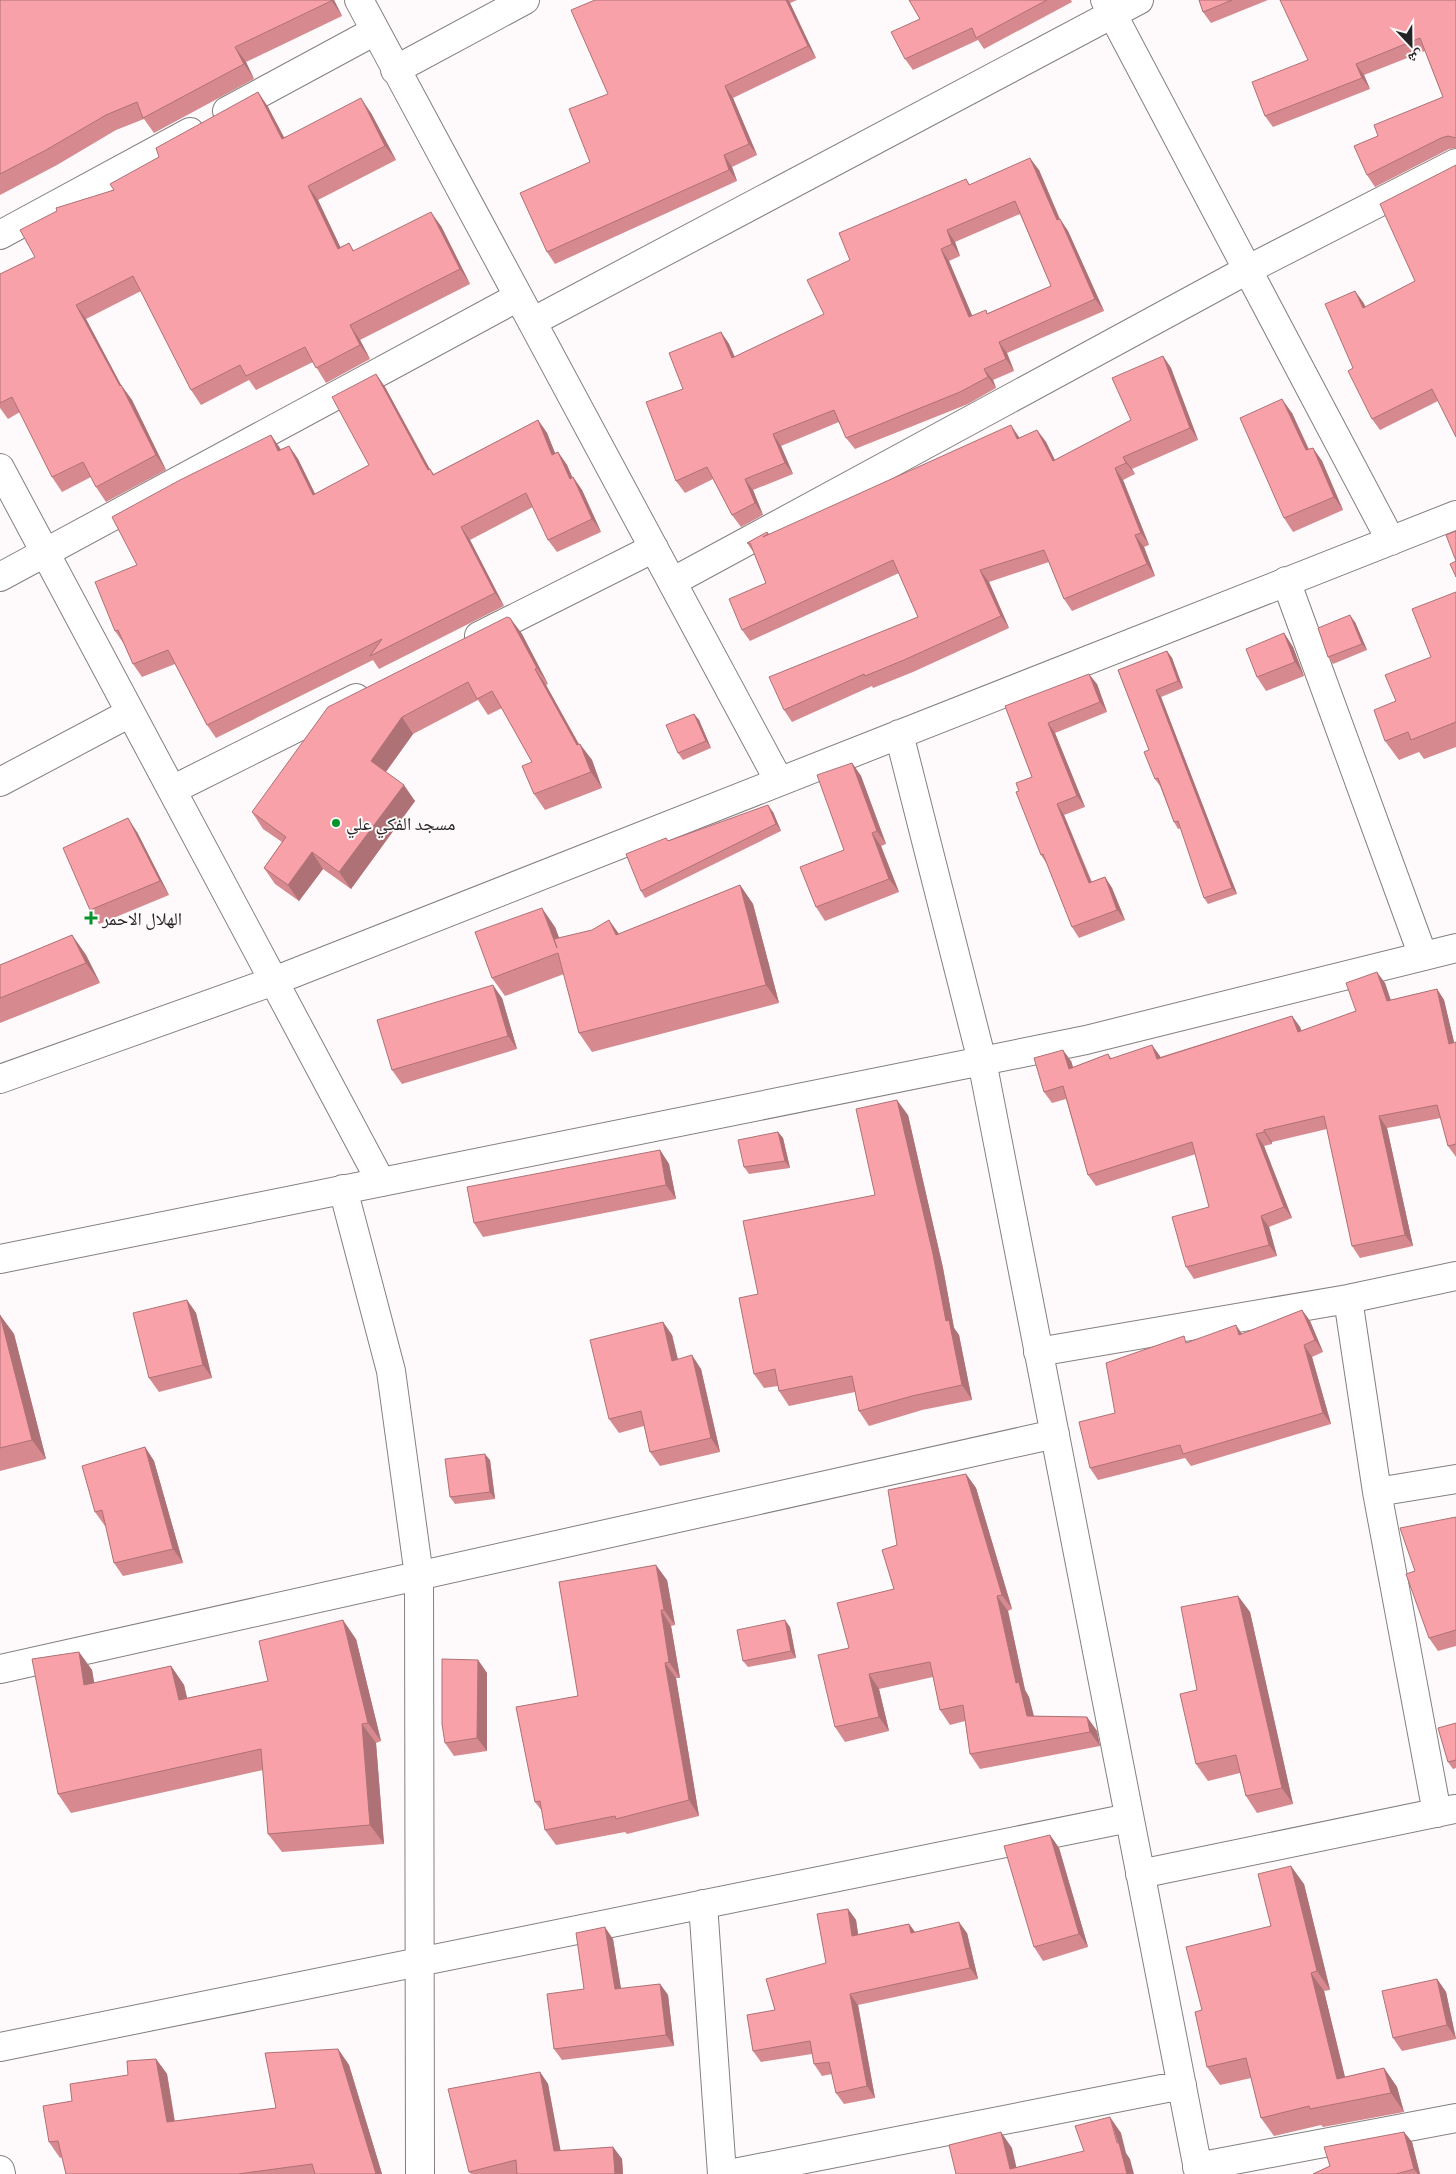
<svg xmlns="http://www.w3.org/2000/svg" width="1456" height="2174" font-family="Manrope,'Noto Naskh Arabic',sans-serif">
<rect width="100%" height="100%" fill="#fef9fa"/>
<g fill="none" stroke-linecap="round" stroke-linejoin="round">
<defs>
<path id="minor" d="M359,0L779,781
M1105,0L1391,541
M395,70L525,0
M227,111L375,31
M0,235L190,132
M532,322L1139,0
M0,468L381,1182
M0,577L518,297
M1286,581L1423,956
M672,582L1247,270L1456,163
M479,636L654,548
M899,734L982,1061L1199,2174
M0,782L130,713
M172,790L356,698
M0,1079L274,981L1456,515
M343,1189L391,1371L419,1576L420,2174
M1348,1299L1377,1492L1437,1813
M1038,1352L1348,1299L1456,1276
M1377,1492L1456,1479
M0,1669L1055,1434
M1140,1874L1455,1809
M703,1904L722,2174
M0,2047L1129,1818
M1197,2167L1456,2118
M0,2170L1,2174
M729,2174L1182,2085"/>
<path id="tertiary" d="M0,1259L1086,1040L1456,948"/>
</defs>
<use href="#minor" stroke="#848080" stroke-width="30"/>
<use href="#tertiary" stroke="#848080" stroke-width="30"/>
<use href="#minor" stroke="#fff" stroke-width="28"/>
<use href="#tertiary" stroke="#fff" stroke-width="28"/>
</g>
<path fill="#d68a90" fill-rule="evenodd" d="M0,0H334L342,16L246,62L254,79L154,133L144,119L116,130L57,165L0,195Z
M595,0H797L790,3L816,58L733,98L757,155L732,167L737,181L555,264L547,252L590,162L608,94Z
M909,0H1071L1072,2L984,49L978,40L913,70L905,59L920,19Z
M1199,0H1268L1211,23L1203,12Z
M1456,0V148L1449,149L1375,187L1367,175L1378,136L1443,97L1425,51L1364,75L1370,89L1273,127L1265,116L1308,60Z
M258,92L268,107L284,137L371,113L396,160L318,200L340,247L349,243L354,251L441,226L470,284L360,340L370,359L326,383L313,362L256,390L249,380L201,405L191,390L141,291L86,319L121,385L132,400L166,470L106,502L96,487L91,477L62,492L52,477L20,412L8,419L0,408V274L35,257L114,190L159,157Z
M1039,170L1060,219L1068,231L1104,311L1007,353L1014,371L993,380L996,388L968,404L855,449L846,438L839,422L781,446L793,474L753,490L763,515L741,527L732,515L713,479L685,493L676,481L683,389L721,332L729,344L735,357L824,314L850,260L966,179L970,185ZM1020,214L1051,286L988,313L972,316L949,261L960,256L955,242Z
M1415,281L1438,401L1380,430L1372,419L1353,368L1363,302L1366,307Z
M1163,356L1171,368L1198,440L1132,469L1135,474L1123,480L1149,545L1144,547L1155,576L1072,611L1064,599L1049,562L989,582L1009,628L913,672L873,688L872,686L792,722L784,710L918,617L899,573L750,641L742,630L766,583L754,553L747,543L767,532L769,534L1020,438L1037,430L1046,442L1055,460L1131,420Z
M376,374L385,387L430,469L434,474L538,420L547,433L555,453L558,452L567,465L572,478L573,477L582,490L601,532L557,552L548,540L533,507L470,540L504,606L379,669L373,660L216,738L207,725L175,664L142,677L133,664L124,644L115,631L137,565L281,449L289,446L298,459L315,494L369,465Z
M1292,413L1309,449L1313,448L1322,461L1343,510L1293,532L1284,518Z
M1456,592V747L1424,759L1419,752L1399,760L1385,741L1396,701L1431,657Z
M510,618L522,634L548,684L546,685L579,744L592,760L602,788L545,810L534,794L532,762L502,708L488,715L478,700L413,734L386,772L415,801L351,889L323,869L299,901L275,884L264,868L282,842L263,829L252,812Z
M1355,622L1367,650L1333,664L1328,657Z
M1284,633L1293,647L1304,676L1266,691L1257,677Z
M1167,651L1172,658L1183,688L1161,697L1237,894L1208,904L1204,898L1181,828L1178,829L1174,822L1160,786L1155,779L1149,750L1118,670Z
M1097,684L1107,712L1055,733L1085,807L1064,815L1092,882L1105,877L1112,888L1125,920L1079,938L1072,927L1047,864L1041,855L1019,791L1032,777L1005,706Z
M694,714L699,720L711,748L683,760L678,753Z
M852,763L861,776L886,844L881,846L899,892L825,921L816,907L844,850Z
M773,812L781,831L645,898L641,891L669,841Z
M137,832L169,895L99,924L90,910Z
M740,885L753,904L779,1003L592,1052L579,1033L564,974L505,996L492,978L555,927L559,938L619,934Z
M72,935L86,955L100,983L0,1023V965Z
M1385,983L1390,1000L1437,989L1444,1000L1454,1043L1456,1042V1157L1448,1146L1441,1118L1387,1128L1413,1246L1360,1258L1352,1246L1327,1129L1272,1142V1144L1264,1146L1292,1218L1269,1227L1277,1256L1194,1279L1186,1267L1209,1207L1196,1154L1096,1186L1088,1175L1066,1099L1052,1103L1044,1092L1071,1061L1073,1067L1108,1054L1112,1059L1160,1056V1057L1292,1016L1300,1027L1301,1031L1356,1011Z
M502,998L517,1049L402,1084L392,1070Z
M908,1115L943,1268L954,1328L959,1335L972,1400L922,1410L869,1426L859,1411L855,1392L789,1406L779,1391L778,1386L764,1388L754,1374L758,1294L875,1195Z
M778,1132L783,1138L790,1168L749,1174L744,1167Z
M660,1150L669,1164L676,1199L483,1237L474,1223Z
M187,1300L196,1313L212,1378L159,1392L149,1378Z
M1302,1310L1310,1321L1323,1352L1312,1357L1331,1424L1191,1466L1185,1458L1098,1480L1090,1468L1115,1413L1188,1342L1242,1334Z
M0,1315L14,1334L46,1459L0,1471Z
M663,1322L672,1335L678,1359L701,1369L720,1452L660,1466L650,1452L644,1426L619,1433L609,1419Z
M145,1447L154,1461L183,1563L123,1576L114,1563L106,1526H105L95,1512Z
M490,1460L495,1499L455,1504L450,1497Z
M966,1474L976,1488L1012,1609L1008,1611L1025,1690L1029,1697L1034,1716L1087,1717L1097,1731L1100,1746L980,1769L970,1754L965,1721L950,1725L940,1710L933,1677L879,1689L889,1731L845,1742L835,1727L849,1648L894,1589L897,1545Z
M1456,1517V1646L1438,1651L1429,1638L1415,1571Z
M667,1580L675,1625L671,1626L680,1678H676L699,1816L627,1834L625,1832L556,1845L545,1830L542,1811L535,1802L578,1696Z
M1238,1596L1250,1612L1293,1804L1257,1813L1246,1796L1240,1773L1208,1781L1196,1764L1197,1690Z
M790,1627L796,1658L748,1667L743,1661Z
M356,1639L381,1741L376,1743L384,1844L282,1852L268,1834L263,1770L71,1813L58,1794L79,1652L92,1670L94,1683L171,1666L184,1685L187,1698L268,1681Z
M478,1660L487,1673V1751L454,1756L445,1743Z
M1456,1723V1768L1453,1769L1448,1762Z
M1050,1835L1059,1848L1088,1947L1043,1961L1034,1947Z
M1304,1884L1330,1990L1324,1991L1345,2077L1384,2068L1397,2087L1404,2112L1323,2127L1321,2125L1274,2136L1261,2118L1251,2078L1220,2085L1207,2067L1202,2010Z
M848,1909L856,1920L858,1934L909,1924L915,1932L967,1933L978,1979L858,2005L875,2098L844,2104L836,2093L832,2074L822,2076L814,2064L812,2054L761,2062L753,2051L826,1963Z
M613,1939L621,1989L660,1984L668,1995L674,2046L562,2060L554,2049L584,1989Z
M1437,1979L1446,1992L1456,2039L1402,2051L1393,2038Z
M338,2049L349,2065L382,2174H66L62,2157L60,2158L49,2142L72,2101L128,2075L156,2059L167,2074L175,2121L276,2108Z
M540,2072L548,2084L560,2151L613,2147L622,2159L623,2174H471L469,2172Z
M1404,2132L1412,2142L1420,2174H1313Z"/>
<path fill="#ae7176" d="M331,0H334L342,16Z
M786,0H788L790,3L816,58L808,46Z
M235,47L246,62L254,79L244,64Z
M1356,64L1364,75L1370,89L1362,78Z
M725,86L733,98L757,155L749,144Z
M258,92L268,107L292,153L282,139Z
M361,98L371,113L396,160L385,146Z
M724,155L732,167L737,181L729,170Z
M1030,158L1039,170L1065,232L1057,220Z
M308,186L318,200L348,263L338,249Z
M431,212L441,226L470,284L460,269Z
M1060,219L1068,231L1104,311L1095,299Z
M947,230L955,242L960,256L952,244Z
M941,249L949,261L978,329L969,317Z
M1355,291L1363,302L1371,320L1363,308Z
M76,305L86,319L121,385L132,400L166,470L156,455Z
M350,325L360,340L370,359L360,345Z
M721,332L729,344L740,370L732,358Z
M999,342L1007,353L1014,371L1006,359Z
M1163,356L1171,368L1198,440L1190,428Z
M984,369L993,380L996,388L988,377Z
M376,374L385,387L437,483L428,470Z
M1282,399L1292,413L1315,464L1306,450Z
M538,420L547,433L561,468L552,455Z
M1011,425L1019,437L1026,451L1017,439Z
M1037,430L1046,442L1061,473L1053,461Z
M773,434L781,446L793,474L785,463Z
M271,435L280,448L287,464L278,451Z
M289,446L298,459L322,508L313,495Z
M1313,448L1322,461L1343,510L1334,497Z
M558,452L567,465L579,492L570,479Z
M1123,457L1132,469L1135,474L1126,463Z
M1115,468L1123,480L1149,545L1141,533Z
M573,477L582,490L601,532L592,519Z
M745,479L753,490L763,515L755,503Z
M461,527L470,540L504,606L495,593Z
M1135,535L1144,547L1155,576L1147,564Z
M980,570L989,582L1009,628L1001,616Z
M1350,615L1355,622L1367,650L1362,644Z
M510,618L522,634L548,684L537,668Z
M1284,633L1293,647L1304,676L1295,662Z
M1167,651L1172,658L1183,688L1178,681Z
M535,669L546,685L583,752L580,744L592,760L602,788L591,772L577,745Z
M1089,674L1097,684L1107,712L1100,702Z
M1156,690L1161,697L1237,894L1232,888Z
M694,714L699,720L711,748L706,741Z
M402,717L413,734L382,777L371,761Z
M1048,723L1055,733L1085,807L1077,796Z
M852,763L861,776L886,844L877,831Z
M404,785L415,801L351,889L339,872Z
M1057,804L1064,815L1096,894L1089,883Z
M768,805L773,812L781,831L776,824Z
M128,818L137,832L169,895L160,881Z
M872,833L881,846L899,892L889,879Z
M312,852L323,869L299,901L288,885Z
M1105,877L1112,888L1125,920L1117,910Z
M740,885L753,904L779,1003L766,985Z
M542,908L555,927L570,967L557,948Z
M609,920L622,938L616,935Z
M72,935L86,955L100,983L86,963Z
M1377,972L1385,983L1395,1012L1387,1001Z
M493,985L502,998L517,1049L508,1036Z
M1437,989L1444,1000L1456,1050L1449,1044Z
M1292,1016L1300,1027L1306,1043L1298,1032Z
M1152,1045L1160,1056L1165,1070L1157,1059Z
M1063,1050L1071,1061L1077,1080L1069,1069Z
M897,1100L908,1115L943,1268L954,1328L959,1335L972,1400L962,1385L946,1321Z
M1379,1116L1387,1128L1413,1246L1405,1235Z
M1264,1130L1272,1142V1144L1264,1132Z
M778,1132L783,1138L790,1168L785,1161Z
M1256,1134L1264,1146L1292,1218L1284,1207Z
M660,1150L669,1164L676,1199L666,1185Z
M1261,1216L1269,1227L1277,1256L1269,1245Z
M187,1300L196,1313L212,1378L203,1365Z
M1302,1310L1310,1321L1323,1352L1315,1340Z
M0,1315L14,1334L46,1459L32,1440Z
M663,1322L672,1335L681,1374L672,1361Z
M1236,1325L1244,1337L1239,1335Z
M1304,1345L1312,1357L1331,1424L1323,1413Z
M692,1355L701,1369L720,1452L711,1438Z
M145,1447L154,1461L183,1563L173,1549Z
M485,1454L490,1460L495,1499L490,1492Z
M966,1474L976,1488L1012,1609L1002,1595Z
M656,1565L667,1580L675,1625L664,1610Z
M997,1596L1008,1611L1025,1690L1029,1697L1037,1730L1027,1716L1016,1683Z
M1238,1596L1250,1612L1293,1804L1282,1788Z
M661,1610L671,1626L680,1678L669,1662Z
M343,1620L356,1639L381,1741L368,1723Z
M785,1620L790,1627L796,1658L791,1651Z
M79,1652L92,1670L98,1704L84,1685Z
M478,1660L487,1673V1751L477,1738Z
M665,1663L676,1678L699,1816L689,1800Z
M171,1666L184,1685L192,1719L179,1700Z
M869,1674L879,1689L889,1731L879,1717Z
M1087,1717L1097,1731L1100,1746L1090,1732Z
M362,1724L376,1743L384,1844L370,1825Z
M1050,1835L1059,1848L1088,1947L1079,1934Z
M1291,1866L1304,1884L1330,1990L1317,1971Z
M848,1909L856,1920L860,1947L852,1936Z
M959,1922L967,1933L978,1979L970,1968Z
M909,1924L917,1935L911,1933Z
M605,1927L613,1939L623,2001L615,1989Z
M1311,1973L1324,1991L1350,2098L1337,2079Z
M1437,1979L1446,1992L1456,2039L1447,2025Z
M660,1984L668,1995L674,2046L666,2035Z
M850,1994L858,2005L875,2098L867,2086Z
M338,2049L349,2065L382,2174H376Z
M156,2059L167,2074L177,2138L167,2122Z
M1384,2068L1397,2087L1404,2112L1391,2093Z
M540,2072L548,2084L563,2163L554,2151Z
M1110,2117L1121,2133L1126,2153L1130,2159L1134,2174H1127Z
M1001,2132L1012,2148L1018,2174L1010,2169Z
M1404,2132L1412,2142L1420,2174H1418L1414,2169Z
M613,2147L622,2159L623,2174H615Z"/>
<path fill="#f9a1a8" stroke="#ae7176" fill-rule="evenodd" d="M0,0H331V1L235,47L244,64L143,118L137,102L106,115L46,150L0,174Z
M595,0H786L808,46L725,86L749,144L724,155L729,170L547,252L520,193L590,162L569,109L608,94L571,10Z
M909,0H1047L976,38L972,28L905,59L891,32L920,19Z
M1199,0H1232L1203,12Z
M1280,0H1456V138L1448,136L1441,138L1367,175L1354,146L1378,136L1374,125L1443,97L1420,38L1356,64L1362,78L1265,116L1252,82L1308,60Z
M258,92L282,139L361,98L385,146L308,186L338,249L349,243L353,251L431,212L460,269L350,325L360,345L316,368L305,347L246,376L240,365L191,390L133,276L76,305L120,386L121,385L156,455L96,487L83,462L52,477L12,397L0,403V274L35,257L20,230L57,211L56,208L114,190L110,184L159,157L156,148Z
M1030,158L1057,220L1060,219L1095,299L999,342L1006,359L984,369L988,377L960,392L846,438L834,410L773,434L785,463L745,479L755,503L732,515L707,467L676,481L646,402L683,389L669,353L721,332L732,358L824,314L807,280L850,260L839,233L966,179L969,185ZM1015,201L1051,286L987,314L986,310L969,317L941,249L952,244L947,230Z
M1456,165V437L1432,389L1372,419L1348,371L1353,368L1325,304L1355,291L1363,308L1415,281L1380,204Z
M1163,356L1190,428L1123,457L1126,463L1115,468L1141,533L1135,535L1147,564L1064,599L1044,550L980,570L1001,616L904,660L865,676L864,674L784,710L769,677L918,617L893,560L742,630L729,599L766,583L750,543H747L767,532L768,534L763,537L1011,425L1017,439L1037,430L1053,461L1131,420L1112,378Z
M376,374L428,470L430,469L433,475L538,420L552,455L558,452L570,479L573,477L592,519L548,540L526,493L461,527L495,593L370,656L382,639L207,725L168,650L133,664L118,630L115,631L95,582L137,565L112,517L180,480L271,435L278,451L289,446L313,495L369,465L332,397Z
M1282,399L1306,450L1313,448L1334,497L1284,518L1240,418Z
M1456,531V561L1446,535Z
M1456,561V577L1450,564Z
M1456,592V722L1411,740L1408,732L1385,741L1374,710L1396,701L1385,675L1431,657L1412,609Z
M1350,615L1362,644L1328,657L1318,628Z
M507,617L510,618L537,668L535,669L577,745L580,744L591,772L534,794L522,766L532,762L492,691L477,699L468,682L402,717L371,761L404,785L339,872L312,852L288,885L264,868L286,837L252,812L328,707Z
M1284,633L1295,662L1257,677L1246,649Z
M1167,651L1178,681L1156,690L1232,888L1204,898L1178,821L1174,822L1158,778L1155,779L1144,752L1149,750L1118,670Z
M1089,674L1100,702L1048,723L1077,796L1057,804L1089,883L1105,877L1117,910L1072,927L1043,854L1041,855L1016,792L1019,791L1016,783L1032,777L1005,706Z
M694,714L706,741L678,753L666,725Z
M852,763L877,831L872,833L889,879L816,907L800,867L844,850L817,775Z
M768,805L776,824L641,891L626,854L666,838L668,841Z
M128,818L160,881L90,910L63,848Z
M740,885L766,985L579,1033L558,953L492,978L475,932L542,908L557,948L554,939L592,930L609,920L616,935Z
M72,935L86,963L0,998V965Z
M1377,972L1387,1001L1437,989L1449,1044L1456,1042V1144L1448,1146L1437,1105L1379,1116L1405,1235L1352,1246L1324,1116L1264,1130V1132L1256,1134L1284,1207L1261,1216L1269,1245L1186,1267L1172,1217L1209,1207L1192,1142L1088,1175L1063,1086L1044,1092L1034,1058L1063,1050L1069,1069L1108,1054L1110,1059L1152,1045L1157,1059L1292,1016L1298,1032L1356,1011L1346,983Z
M493,985L508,1036L392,1070L377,1020Z
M897,1100L933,1254L946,1321L949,1320L962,1385L912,1396L859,1411L852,1376L779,1391L775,1369L754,1374L739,1298L758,1294L743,1221L875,1195L856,1109Z
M778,1132L785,1161L744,1167L738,1140Z
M660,1150L666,1185L474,1223L467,1187Z
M187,1300L203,1365L149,1378L133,1313Z
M1302,1310L1315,1340L1304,1345L1323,1413L1183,1454L1180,1445L1090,1468L1079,1422L1115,1413L1106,1363L1184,1336L1186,1343L1236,1325L1239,1335Z
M0,1315L32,1440L0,1448Z
M663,1322L672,1361L692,1355L711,1438L650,1452L641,1411L609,1419L590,1340Z
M145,1447L173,1549L114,1563L102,1510L95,1512L82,1466Z
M485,1454L490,1492L450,1497L445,1459Z
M966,1474L1002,1595L997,1596L1016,1683L1019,1682L1027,1716L1087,1717L1090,1732L970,1754L963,1705L940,1710L930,1662L869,1674L879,1717L835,1727L818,1655L849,1648L837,1603L894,1589L882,1550L897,1545L888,1490Z
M1456,1517V1630L1429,1638L1406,1574L1415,1571L1400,1528Z
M656,1565L664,1610H661L669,1662L665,1663L689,1800L616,1819L615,1816L545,1830L540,1801L535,1802L516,1707L578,1696L559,1582Z
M1238,1596L1282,1788L1246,1796L1236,1755L1196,1764L1180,1694L1197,1690L1181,1607Z
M343,1620L368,1723L362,1724L370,1825L268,1834L261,1749L58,1794L32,1659L79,1652L84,1685L171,1666L179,1700L268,1681L259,1641Z
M785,1620L791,1651L743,1661L737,1630Z
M442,1659L478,1660L477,1738L445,1743L442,1724Z
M1456,1723V1760L1448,1762L1438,1728Z
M1050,1835L1079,1934L1034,1947L1004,1846Z
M1291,1866L1317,1971L1311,1973L1337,2079L1384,2068L1391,2093L1310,2109L1309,2106L1261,2118L1246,2058L1207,2067L1195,2012L1202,2010L1186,1947L1271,1926L1258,1874Z
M848,1909L852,1936L909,1924L911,1933L959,1922L970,1968L850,1994L867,2086L836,2093L829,2062L814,2064L810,2041L753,2051L747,2015L775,2010L766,1979L826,1963L817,1914Z
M605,1927L615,1989L660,1984L666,2035L554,2049L547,1994L584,1989L576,1933Z
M1437,1979L1447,2025L1393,2038L1382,1991Z
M338,2049L376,2174H315L312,2164L238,2174H66L58,2141L49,2142L43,2106L72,2101L70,2084L128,2075L127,2061L156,2059L167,2122L276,2108L265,2053Z
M540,2072L554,2151L613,2147L615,2174H517L516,2160L469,2172L448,2089Z
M1110,2117L1117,2143H1119L1127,2174H956L949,2145L1001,2132L1010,2169L1084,2151L1075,2126Z
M1404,2132L1414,2169L1396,2174H1313L1330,2166L1324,2147Z"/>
<g fill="#03952c" stroke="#fef9fa" stroke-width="2">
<circle cx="336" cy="823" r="5"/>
<path d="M88.5 910.5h5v5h5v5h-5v5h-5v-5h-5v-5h5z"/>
</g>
<g text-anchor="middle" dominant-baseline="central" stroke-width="4" stroke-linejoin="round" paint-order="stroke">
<g font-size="18" fill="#252424" stroke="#fef9fa" text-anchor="start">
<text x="346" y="823">مسجد الفكي علي</text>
<text x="102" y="918">الهلال الاحمر</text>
</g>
</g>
<g transform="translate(1411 45) rotate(158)" stroke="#fef9fa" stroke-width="4" paint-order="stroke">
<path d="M0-4L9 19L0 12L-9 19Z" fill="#252424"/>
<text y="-8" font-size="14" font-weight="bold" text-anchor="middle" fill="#252424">ش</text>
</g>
</svg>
